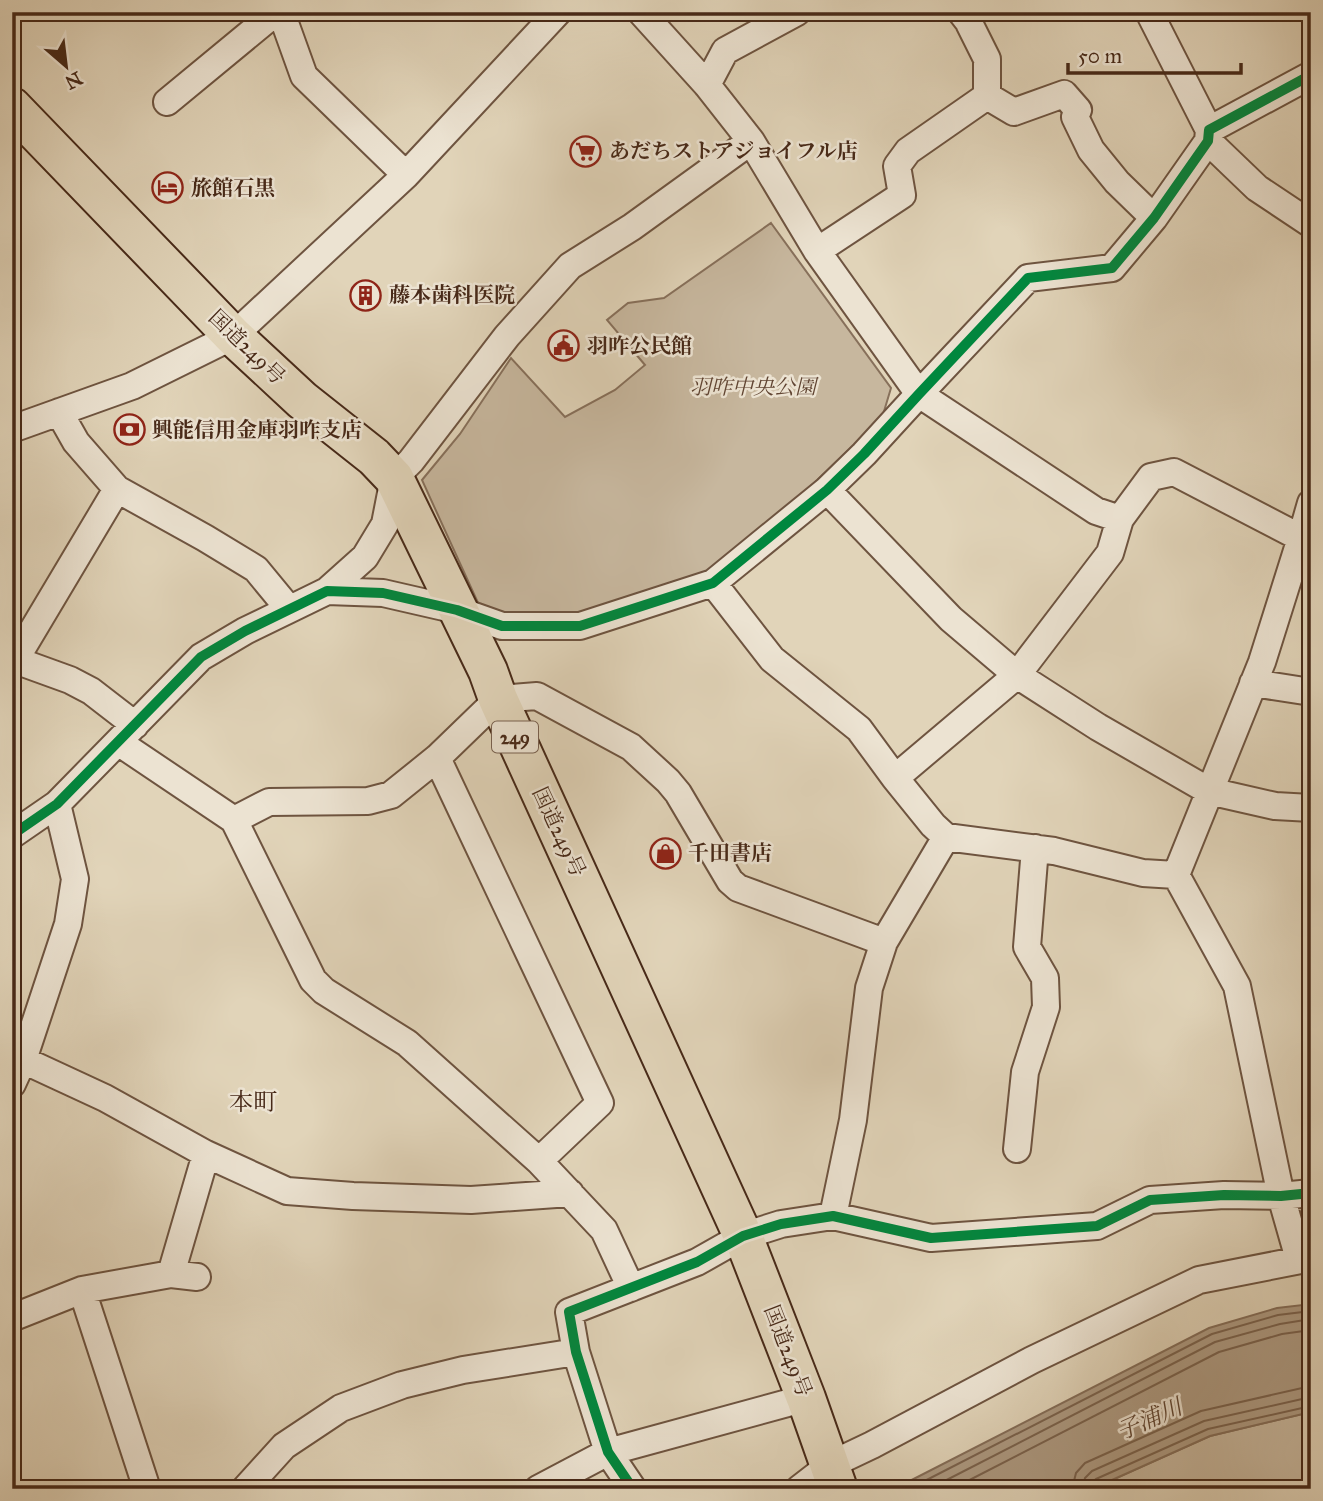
<svg xmlns="http://www.w3.org/2000/svg" width="1323" height="1501" font-family="'IM FELL Great Primer','Noto Serif JP',serif">
<rect width="100%" height="100%" fill="#e1d4b9"/>
<filter id="stains"><feTurbulence type="fractalNoise" baseFrequency=".00286" numOctaves="4"/><feColorMatrix values="0 0 0 0 .2 0 0 0 0 .09 0 0 0 0 .02 0 0 0 .5 -.17"/></filter>
<radialGradient id="worn" r=".72"><stop offset=".6" stop-color="#630" stop-opacity="0"/><stop offset="1" stop-color="#630" stop-opacity=".3"/></radialGradient>
<path fill="#c7b79e" stroke="#87705b" stroke-width="2" d="M771,223L891,388L882,418L723,570L581,621H516L479,605L422,480L460,434L511,358L565,417L615,390L645,365L607,320L628,303L664,298Z
M1311,1412V1489H1092L1210,1436Z"/>
<path fill="#ad9a82" stroke="#846d58" stroke-width="2" d="M1311,1304V1412L1210,1436L1092,1489H894L1209,1328L1277,1308Z"/>
<g fill="none" stroke-linecap="round" stroke-linejoin="round">
<path stroke="#7a624d" stroke-width="2" d="M909,1489L1212,1334L1278,1315L1311,1311
M929,1489L1215,1342L1280,1324L1311,1319
M952,1489L1219,1352L1282,1334L1311,1330
M1072,1489L1076,1473L1085,1463L1201,1411L1311,1386
M1083,1489L1085,1478L1092,1471L1204,1421L1311,1397
M1092,1489V1483L1096,1479L1208,1429L1311,1406"/>
<defs>
<path id="minor" d="M281,12L304,76L406,175
M641,12L707,85L751,141L817,251L919,394L1096,511L1120,519
M1149,12L1209,130
M707,85L725,51L797,12
M987,96L1014,112L1064,94L1078,110L1075,117L1091,150L1117,182L1154,218
M167,102L276,12
M1208,141L1257,188L1311,224
M817,251L902,195L897,166L908,151L987,96V59L968,21L961,12
M59,412L76,442L117,489L205,538L256,569L289,609
M12,429L132,386L233,336L406,175L558,12
M827,490L951,619L1017,675L1098,727L1209,791L1275,806L1311,808
M713,583L772,659L859,729L895,778L933,825L946,837L1054,851L1143,873L1176,875
M327,591L365,557L385,524L394,478L411,461L507,336L570,266L632,227L751,141
M12,659L70,680L91,691L135,725
M15,660L117,489
M1253,683L1311,692
M118,742L234,820L313,980L324,991L407,1043L539,1161L604,1230L631,1288
M437,758L600,1103L539,1161
M895,778L1017,675L1110,553L1120,519L1151,477L1174,472L1301,538
M234,820L269,802L368,801L391,795L437,758L498,699L537,696L631,747L668,781L678,793L730,881L738,888L884,942
M12,835L57,804L201,657L245,631L327,591L383,593L457,610L502,626H580L713,583L827,490L864,454L919,394L1028,278L1112,268L1154,218L1208,141L1209,130L1311,75
M1176,875L1237,986L1281,1196L1299,1259
M1176,875L1262,662L1301,538L1311,503
M23,1060L105,1098L206,1154L287,1191L353,1196L471,1200L570,1193
M12,1084L23,1060L68,924L75,879L57,804
M1017,1149L1025,1072L1046,1007L1045,978L1027,947L1035,848
M833,1216L853,1120L869,988L884,942L946,837
M171,1274L206,1154
M82,1290L147,1489
M14,1317L82,1290L171,1274L197,1277
M245,1489L284,1446L341,1408L402,1385L463,1370L576,1352
M538,1489L608,1452L806,1398
M633,1489L608,1452L576,1352L569,1312L697,1262L743,1236L781,1224L833,1216L931,1238L1097,1226L1150,1200L1224,1195L1281,1196L1311,1193
M799,1489L830,1465L872,1445L1032,1360L1199,1280L1311,1258"/>
<path id="highway" d="M12,107L233,336L302,400L374,457L394,478L488,671L498,699L743,1236L806,1398L838,1489"/>
</defs>
<use href="#minor" stroke="#6e5440" stroke-width="30"/>
<use href="#highway" stroke="#472918" stroke-width="42"/>
<use href="#minor" stroke="#ece3d2" stroke-width="26"/>
<use href="#highway" stroke="#e1d4b9" stroke-width="38"/>
<defs>
<path id="cycleway" d="M12,835L57,804L201,657L245,631L327,591L383,593L457,610L502,626H580L713,583L827,490L864,454L919,394L1028,278L1112,268L1154,218L1208,141L1209,130L1311,75
M633,1489L608,1452L576,1352L569,1312L697,1262L743,1236L781,1224L833,1216L931,1238L1097,1226L1150,1200L1224,1195L1281,1196L1311,1193"/>
</defs>
<use href="#cycleway" stroke="#ece3d2" stroke-width="15"/>
<use href="#cycleway" stroke="#00873e" stroke-width="10"/>
</g>
<defs>
<symbol id="supermarket-ring" viewBox="-11 -11 22 22"><circle r="9.5" fill="#ece3d2" stroke="#8f2418" stroke-width="1.5"/><path d="M-6-5.5h2.5l.6 2H6L4.5 2H-2.5L-4.4-4H-6ZM-1.5 3.2a1.3 1.3 0 1 0 .1 0ZM3 3.2a1.3 1.3 0 1 0 .1 0Z" fill="#8f2418"/></symbol>
<symbol id="hotel-ring" viewBox="-11 -11 22 22"><circle r="9.5" fill="#ece3d2" stroke="#8f2418" stroke-width="1.5"/><path d="M-6-4.5h1.5V1H6V5H4.5V3h-9V5H-6ZM-4 0a1.8 1.8 0 1 1 3.6 0ZM.5 0V-2.5h3Q6-2.5 6 0Z" fill="#8f2418"/></symbol>
<symbol id="building-ring" viewBox="-11 -11 22 22"><circle r="9.5" fill="#ece3d2" stroke="#8f2418" stroke-width="1.5"/><path d="M-4-6H4V6H1V3H-1V6H-4ZM-2.5-4.3h1.7v1.8h-1.7ZM.8-4.3h1.7v1.8H.8ZM-2.5-1h1.7V.8h-1.7ZM.8-1h1.7V.8H.8Z" fill="#8f2418"/></symbol>
<symbol id="civic-ring" viewBox="-11 -11 22 22"><circle r="9.5" fill="#ece3d2" stroke="#8f2418" stroke-width="1.5"/><path d="M-.6-6.5H3V-4.5H.6V-3L4-1V1h2V6H-6V1h2V-1L-.6-3ZM-1.2 2.5V6h2.4V2.5Z" fill="#8f2418"/></symbol>
<symbol id="bank-ring" viewBox="-11 -11 22 22"><circle r="9.5" fill="#ece3d2" stroke="#8f2418" stroke-width="1.5"/><path d="M-6-4H6V4H-6ZM0-2.3a2.3 2.3 0 1 0 0 4.6a2.3 2.3 0 1 0 0-4.6Z" fill="#8f2418"/></symbol>
<symbol id="shop-ring" viewBox="-11 -11 22 22"><circle r="9.5" fill="#ece3d2" stroke="#8f2418" stroke-width="1.5"/><path d="M-5-2.5h2.3a2.7 3.5 0 0 1 5.4 0H5L5.5 6h-11ZM-1.5-2.5h3a1.5 2.3 0 0 0-3 0Z" fill="#8f2418"/></symbol>
</defs>
<g fill-rule="evenodd">
<use href="#supermarket-ring" x="568" y="134" width="35" height="35"/>
<use href="#hotel-ring" x="150" y="170" width="35" height="35"/>
<use href="#building-ring" x="348" y="278" width="35" height="35"/>
<use href="#civic-ring" x="546" y="328" width="35" height="35"/>
<use href="#bank-ring" x="112" y="412" width="35" height="35"/>
<use href="#shop-ring" x="648" y="836" width="35" height="35"/>
</g>
<g text-anchor="middle" dominant-baseline="central" stroke-width="5" stroke-linejoin="round" paint-order="stroke">
<rect fill="#ece3d2" stroke="#786150" stroke-width="2" x="492" y="721.5" width="46" height="31" rx="5"/>
<g font-size="19" font-weight="bold" fill="#472918">
<text x="515" y="737">249</text>
</g>
<g font-size="21" font-weight="bold" fill="#472918" stroke="#ece3d2" text-anchor="start">
<text x="609" y="151">あだちストアジョイフル店</text>
<text x="191" y="188">旅館石黒</text>
<text x="389" y="295">藤本歯科医院</text>
<text x="587" y="346">羽咋公民館</text>
<text x="152" y="430">興能信用金庫羽咋支店</text>
<text x="688" y="853">千田書店</text>
</g>
<g font-size="21" fill="#472918" stroke="#ece3d2">
<text transform="translate(247 347) rotate(44)">国道249号</text>
<text transform="translate(559 832) rotate(65)">国道249号</text>
<text transform="translate(788 1351) rotate(69)">国道249号</text>
</g>
<g font-size="21" font-style="italic" fill="#614533" stroke="#ece3d2">
<text x="753" y="387">羽咋中央公園</text>
</g>
<g font-size="23" font-style="italic" fill="#604532" stroke="#ece3d2">
<text transform="translate(1149 1419) rotate(-24)">子浦川</text>
</g>
<g font-size="24" fill="#472918" stroke="#ece3d2">
<text x="253" y="1102">本町</text>
</g>
</g>
<rect width="1323" height="1501" fill="none" stroke="#e1d4b9" stroke-width="42"/>
<rect x="14" y="14" width="1295" height="1473" fill="none" stroke="#472918" stroke-width="3.5"/>
<rect x="21" y="21" width="1281" height="1459" fill="none" stroke="#472918" stroke-width="2"/>
<g transform="translate(66 66) rotate(152)" stroke="#ece3d2" stroke-width="5" paint-order="stroke">
<path d="M0-5L12 26L0 18L-12 26Z" fill="#472918"/>
<text y="-10" font-size="19" font-weight="bold" text-anchor="middle" fill="#472918">N</text>
</g>
<path d="M1068 63v10h173v-10" fill="none" stroke="#472918" stroke-width="3.5"/>
<text x="1078" y="63" font-size="21" fill="#472918" stroke="#ece3d2" stroke-width="5" paint-order="stroke">50 m</text>
<rect width="100%" height="100%" filter="url(#stains)"/>
<rect width="100%" height="100%" fill="url(#worn)"/>
</svg>
